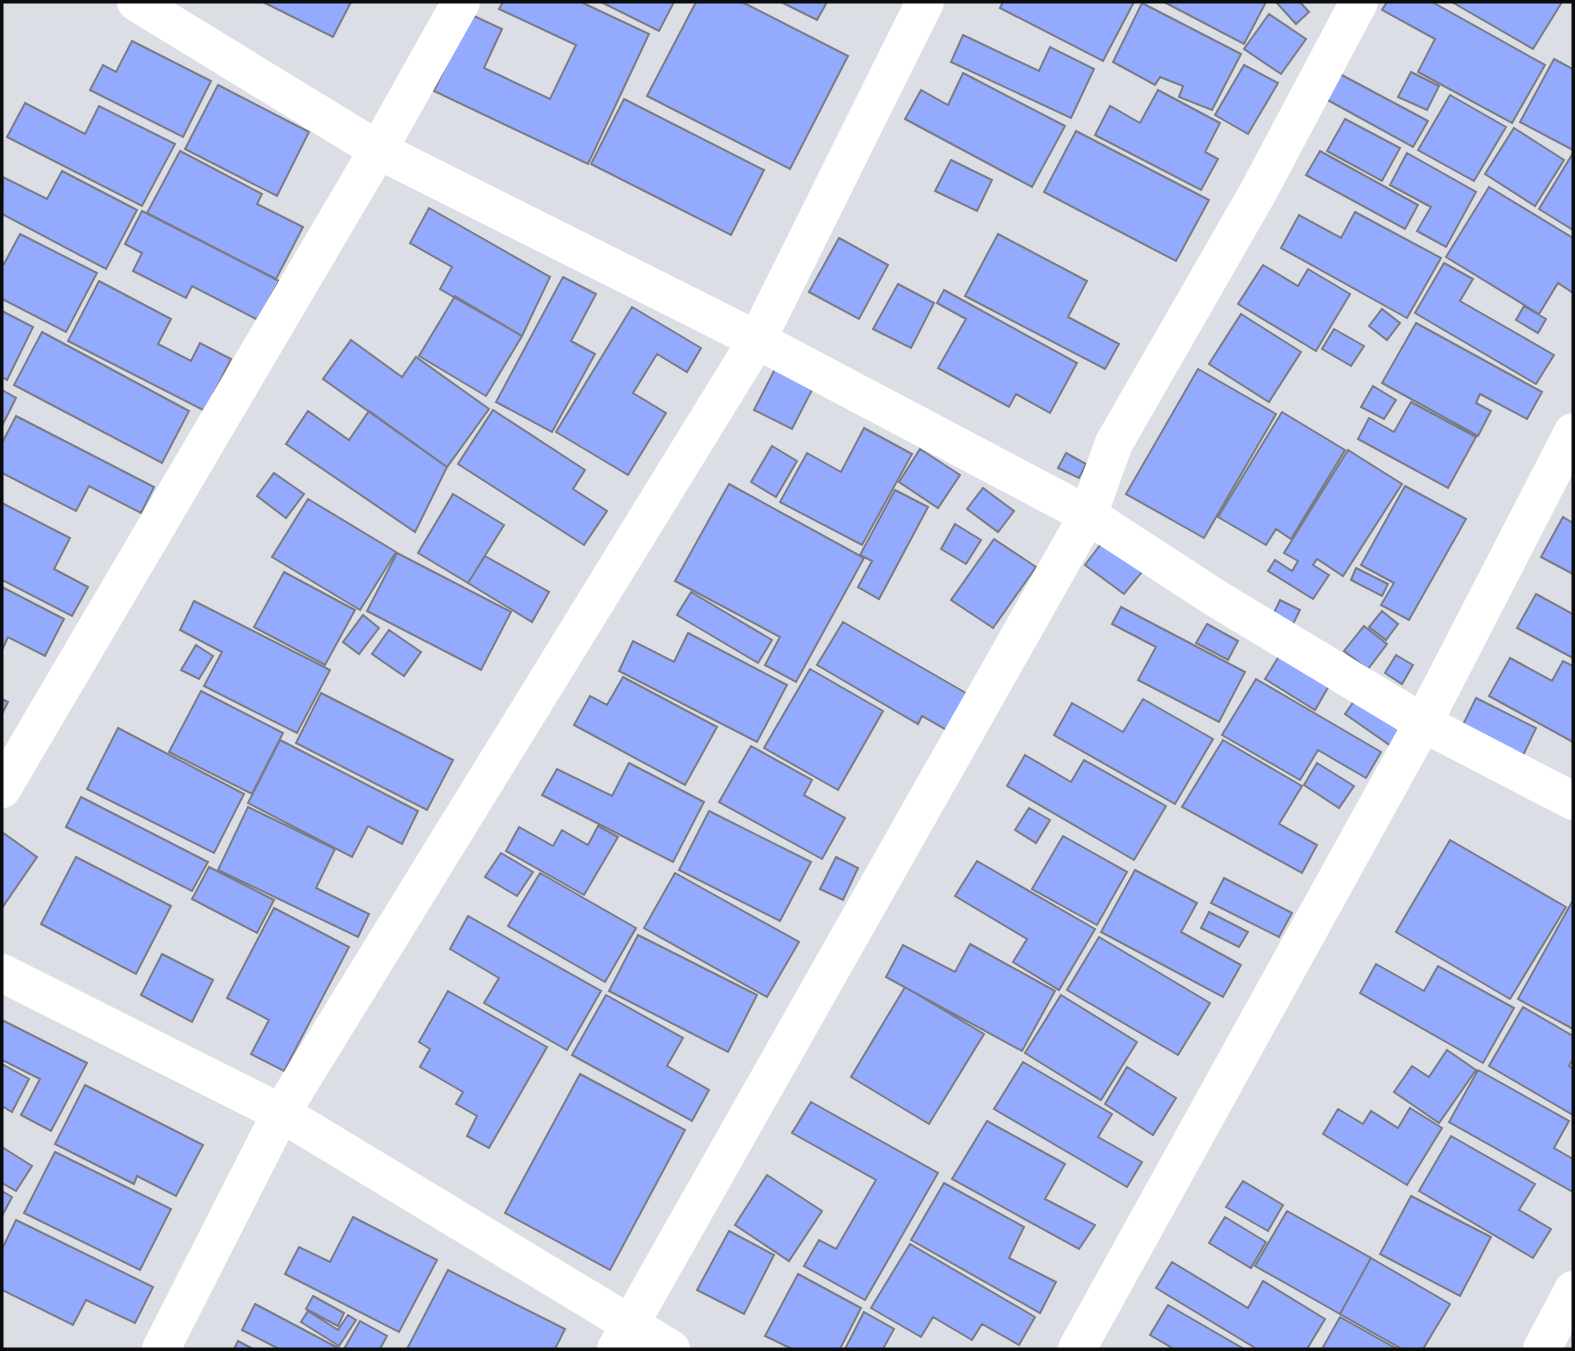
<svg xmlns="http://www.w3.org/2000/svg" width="1575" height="1351" font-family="'IBM Plex Sans',sans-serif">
<rect width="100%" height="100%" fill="#dcdee6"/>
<path fill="#94aafe" stroke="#7a7c83" stroke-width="2" d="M263,2H351L333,37Z
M503,2H581L649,34L588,164L434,91L470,14L502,29L484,68L550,99L576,45L499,9Z
M601,2H674L659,31Z
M696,2H742L848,56L790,169L647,96Z
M781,2H827L817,20Z
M1003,2H1134L1103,61L1000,8Z
M1164,2H1266L1244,44Z
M1276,2H1300L1309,12L1296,24Z
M1387,2H1432L1545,65L1512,123L1418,72L1435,39L1382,10Z
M1452,2H1562L1533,49Z
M1142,3L1241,54L1212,110L1179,97L1183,86L1160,77L1155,85L1113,62Z
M1269,14L1306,39L1281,74L1244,49Z
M963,35L1039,71L1050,47L1094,69L1071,118L951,62Z
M132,41L211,81L183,137L90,90L103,65L116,72Z
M1554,59L1573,69V150L1520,122Z
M1244,65L1278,83L1248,134L1215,115Z
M1411,72L1439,86L1427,110L1398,97Z
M963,73L1065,126L1032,187L905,119L921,90L948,105Z
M1338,73L1428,121L1413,147L1324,98Z
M218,85L309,132L277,196L185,149Z
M1158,90L1220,123L1205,152L1218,159L1201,190L1095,135L1110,106L1140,123Z
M1450,95L1506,127L1474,181L1418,150Z
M624,99L764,170L731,235L591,164Z
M25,103L85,134L99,106L175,144L142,206L7,137Z
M1345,119L1400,148L1382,181L1327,151Z
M1514,128L1564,160L1535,206L1485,174Z
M1076,131L1209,200L1176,261L1044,192Z
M180,151L262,194L257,204L303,227L276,279L147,213Z
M1320,151L1418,205L1405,229L1306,175Z
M1407,153L1476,192L1446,247L1417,231L1431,207L1390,185Z
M1573,153V230L1539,209Z
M951,160L992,180L977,211L935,191Z
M62,171L137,210L106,269L2,214L3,177L47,199Z
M1489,187L1573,238V293L1558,283L1539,314L1446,257Z
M429,208L550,277L522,336L440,289L452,267L410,243Z
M142,211L279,281L258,320L192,286L186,298L133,271L142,253L125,244Z
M1355,212L1441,258L1407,318L1281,248L1299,215L1341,238Z
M20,234L97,273L66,332L2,299V262L4,264Z
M998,234L1087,281L1068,317L1119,344L1105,369L965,296Z
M839,238L888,265L859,319L809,292Z
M1444,263L1473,279L1460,301L1554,355L1536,384L1415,313Z
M1263,265L1298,286L1308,269L1350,294L1316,351L1238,304Z
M563,277L596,294L571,341L595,354L552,432L496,402Z
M99,281L171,319L158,344L191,361L200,343L231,359L205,411L68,341Z
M898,284L934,303L911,348L873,329Z
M944,290L1077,363L1050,413L1016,394L1009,407L938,368L966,319L937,303Z
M455,296L522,336L486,396L419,356Z
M1524,306L1546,319L1538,333L1516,320Z
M632,307L701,348L687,372L657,354L633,393L666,413L628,475L556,432Z
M1382,309L1400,323L1387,340L1369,326Z
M2,311L33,327L7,380L2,377Z
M1241,314L1301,352L1269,402L1209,364Z
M1416,323L1542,392L1527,419L1480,394L1476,403L1491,411L1478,436L1382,383Z
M1334,329L1364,346L1351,366L1322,349Z
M42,332L189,411L162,463L14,385Z
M351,340L402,377L416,357L489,409L447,467L323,379Z
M776,367L814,386L792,429L754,410Z
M1198,369L1276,414L1204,538L1126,494Z
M1373,386L1396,400L1384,419L1361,407Z
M2,390L16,398L2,426Z
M1411,402L1476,437L1448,488L1358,439L1369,418L1394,432Z
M493,410L585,470L573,489L607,511L584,545L458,464Z
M308,411L349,440L369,411L447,467L415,532L286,444Z
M1282,412L1345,450L1291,539L1276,529L1266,545L1218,517Z
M16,416L154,487L141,513L89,486L76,511L2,473V443Z
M864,428L912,454L862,545L780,502L807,453L841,472Z
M772,446L797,461L776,497L751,482Z
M920,449L960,475L938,508L899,482Z
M1348,450L1402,484L1343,576L1317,559L1313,565L1329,575L1313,599L1268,571L1275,560L1292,571L1298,561L1284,553Z
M1066,453L1086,464L1079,478L1058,468Z
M274,473L304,494L286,518L257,496Z
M729,484L864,558L796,682L765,665L780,637L675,581Z
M1405,486L1466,519L1409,620L1381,605L1394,583L1361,565Z
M983,488L1014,511L998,532L967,509Z
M895,490L928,507L879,599L858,587L872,561L860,555Z
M453,494L504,525L468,583L418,553Z
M308,499L396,552L360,610L272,557Z
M2,503L70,538L54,569L88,587L72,616L2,580Z
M1563,517L1573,523V574L1541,557Z
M955,524L981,540L966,564L941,549Z
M1107,536L1146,567L1124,594L1085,565Z
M994,539L1036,567L993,628L951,600Z
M397,553L511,612L481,670L367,611Z
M485,556L549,592L532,622L468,583Z
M1356,568L1388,584L1382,596L1351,580Z
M284,572L355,610L325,665L254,627Z
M2,587L64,619L45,656L8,637L2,650Z
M691,592L772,640L758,663L677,615Z
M1536,594L1573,614V658L1517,628Z
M1280,600L1300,610L1293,624L1273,615Z
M194,601L330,670L297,733L204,686L222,652L180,630Z
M1121,607L1245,672L1219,722L1138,680L1156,647L1112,624Z
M1382,611L1398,624L1386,640L1369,627Z
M363,615L379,628L359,654L343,642Z
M843,622L971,696L950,732L922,716L918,724L817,665Z
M1207,624L1238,641L1228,660L1196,643Z
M1364,626L1387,644L1368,669L1344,651Z
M389,630L421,652L404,676L372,654Z
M688,633L787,685L757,742L619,671L633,641L674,662Z
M196,645L213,656L199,679L181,670Z
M1281,653L1330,684L1315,710L1265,679Z
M1396,655L1413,665L1402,684L1385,673Z
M1510,658L1552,681L1563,661L1573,666V742L1489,696Z
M810,669L883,711L838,790L764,748Z
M623,677L717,727L685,785L574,725L590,696L607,705Z
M1256,679L1381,752L1366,778L1318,750L1300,780L1222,735Z
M201,691L283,733L252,794L169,752Z
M321,693L453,760L427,810L296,743Z
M1357,697L1403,729L1391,746L1345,714Z
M1476,698L1536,728L1518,766L1457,737Z
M2,699L8,702L2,714Z
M1143,699L1213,739L1175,804L1054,735L1072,703L1123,732Z
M118,728L244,794L214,853L87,789Z
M280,740L418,811L402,844L368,826L352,857L248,803Z
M1223,740L1302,786L1279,824L1317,845L1302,873L1182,807Z
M751,746L812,780L804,795L845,818L822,859L719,802Z
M1025,755L1071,782L1084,760L1166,806L1134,860L1007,786Z
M629,763L704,802L673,862L542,795L557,769L612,796Z
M1317,763L1354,786L1339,808L1304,785Z
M81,797L208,862L192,891L66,827Z
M248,807L335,849L316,888L369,914L358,937L218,870Z
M1029,808L1050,820L1036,843L1015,830Z
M709,811L811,862L780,921L679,870Z
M598,826L618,837L584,895L506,851L519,827L553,846L562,830L588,845Z
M2,832L37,857L2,908Z
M1063,836L1127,872L1097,925L1032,889Z
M1450,840L1566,907L1510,999L1396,932Z
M501,853L533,872L517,896L485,877Z
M76,857L171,906L136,974L41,924Z
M836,857L858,868L843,900L820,889Z
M977,861L1095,929L1059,990L1013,962L1027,939L955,896Z
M209,867L274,900L257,933L192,899Z
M1135,870L1197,903L1181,932L1241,965L1223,997L1101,932Z
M540,873L636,928L605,982L508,926Z
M675,873L799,942L767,997L644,928Z
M1224,878L1292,913L1279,937L1211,903Z
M1573,900V1029L1518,999Z
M274,908L349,947L284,1071L251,1054L269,1020L227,998Z
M1209,912L1248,932L1239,947L1201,928Z
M468,916L601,991L567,1050L484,1003L499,978L450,949Z
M638,935L757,995L728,1052L609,991Z
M1099,937L1210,1003L1178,1055L1067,990Z
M970,944L1055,991L1022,1051L886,977L903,945L955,972Z
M162,954L213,980L192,1022L141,995Z
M1376,964L1424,991L1438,966L1514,1008L1483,1063L1360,993Z
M905,987L984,1034L929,1124L851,1077Z
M448,991L547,1047L489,1148L467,1136L477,1116L456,1104L463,1092L420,1067L430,1049L419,1042Z
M606,995L683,1038L667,1066L709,1090L692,1121L572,1055Z
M1061,995L1137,1042L1101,1100L1025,1053Z
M1523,1007L1573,1036V1059L1569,1066L1573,1069V1115L1489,1066Z
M2,1020L87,1063L51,1131L21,1115L40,1079L2,1060Z
M1447,1050L1476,1070L1439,1123L1394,1092L1412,1066L1429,1077Z
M1023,1062L1112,1114L1098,1137L1142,1162L1127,1187L994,1109Z
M2,1064L29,1079L12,1112L2,1106Z
M1127,1067L1176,1098L1153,1135L1105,1104Z
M1478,1070L1569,1121L1554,1148L1573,1159V1192L1449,1122Z
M580,1074L685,1130L610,1270L505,1213Z
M85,1085L203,1145L176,1196L137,1176L134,1184L55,1144Z
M811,1102L938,1173L865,1300L804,1266L819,1240L836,1249L876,1180L792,1133Z
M1410,1108L1442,1128L1407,1185L1323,1134L1338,1109L1363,1124L1371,1111L1398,1128Z
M987,1121L1065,1164L1045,1199L1095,1225L1079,1249L952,1179Z
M1451,1136L1535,1184L1519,1210L1551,1229L1533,1258L1419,1191Z
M2,1147L32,1166L16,1191L2,1183Z
M55,1152L171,1209L140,1270L24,1213Z
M767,1175L822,1211L789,1261L735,1225Z
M1243,1181L1283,1205L1268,1231L1226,1207Z
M944,1183L1024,1227L1009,1258L1056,1282L1040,1313L911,1240Z
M2,1191L12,1197L2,1216Z
M1411,1196L1491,1237L1460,1296L1380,1254Z
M1287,1211L1371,1258L1340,1314L1255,1266Z
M353,1217L437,1260L399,1332L285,1274L299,1247L330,1262Z
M1225,1217L1266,1242L1251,1268L1209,1243Z
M16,1220L153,1287L135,1323L86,1300L73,1325L2,1290V1249Z
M729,1231L774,1255L744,1314L697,1290Z
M910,1244L1035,1317L1019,1345L982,1324L972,1340L933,1317L921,1337L871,1308Z
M1371,1258L1450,1304L1423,1349H1402L1340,1314Z
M1172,1262L1248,1308L1263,1281L1325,1319L1307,1349H1257L1156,1288Z
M448,1270L565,1329L555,1349H407Z
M798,1274L861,1308L840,1349H792L765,1336Z
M313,1296L344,1313L338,1326L306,1309Z
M255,1304L340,1349H279L242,1330Z
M1168,1305L1244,1349H1174L1150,1335Z
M308,1311L338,1330L348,1315L356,1320L339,1346L301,1322Z
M864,1312L894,1329L883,1349H845Z
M1340,1317L1397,1349H1322Z
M360,1321L387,1336L380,1349H344Z
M238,1341L253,1349H234Z"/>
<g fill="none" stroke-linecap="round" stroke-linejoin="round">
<path stroke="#fff" stroke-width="38" d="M136,2L378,150L757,340L1088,515L1217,599L1423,723L1573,801
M2,789L378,150L461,2
M2,973L281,1113L671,1349
M161,1349L281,1113L757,340L925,2
M616,1349L1088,515L1114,443L1257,194L1359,2
M1077,1349L1423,723L1573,432
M1542,1349L1573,1290"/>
</g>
<rect width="1575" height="1351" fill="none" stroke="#0b0c0e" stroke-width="7"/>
</svg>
